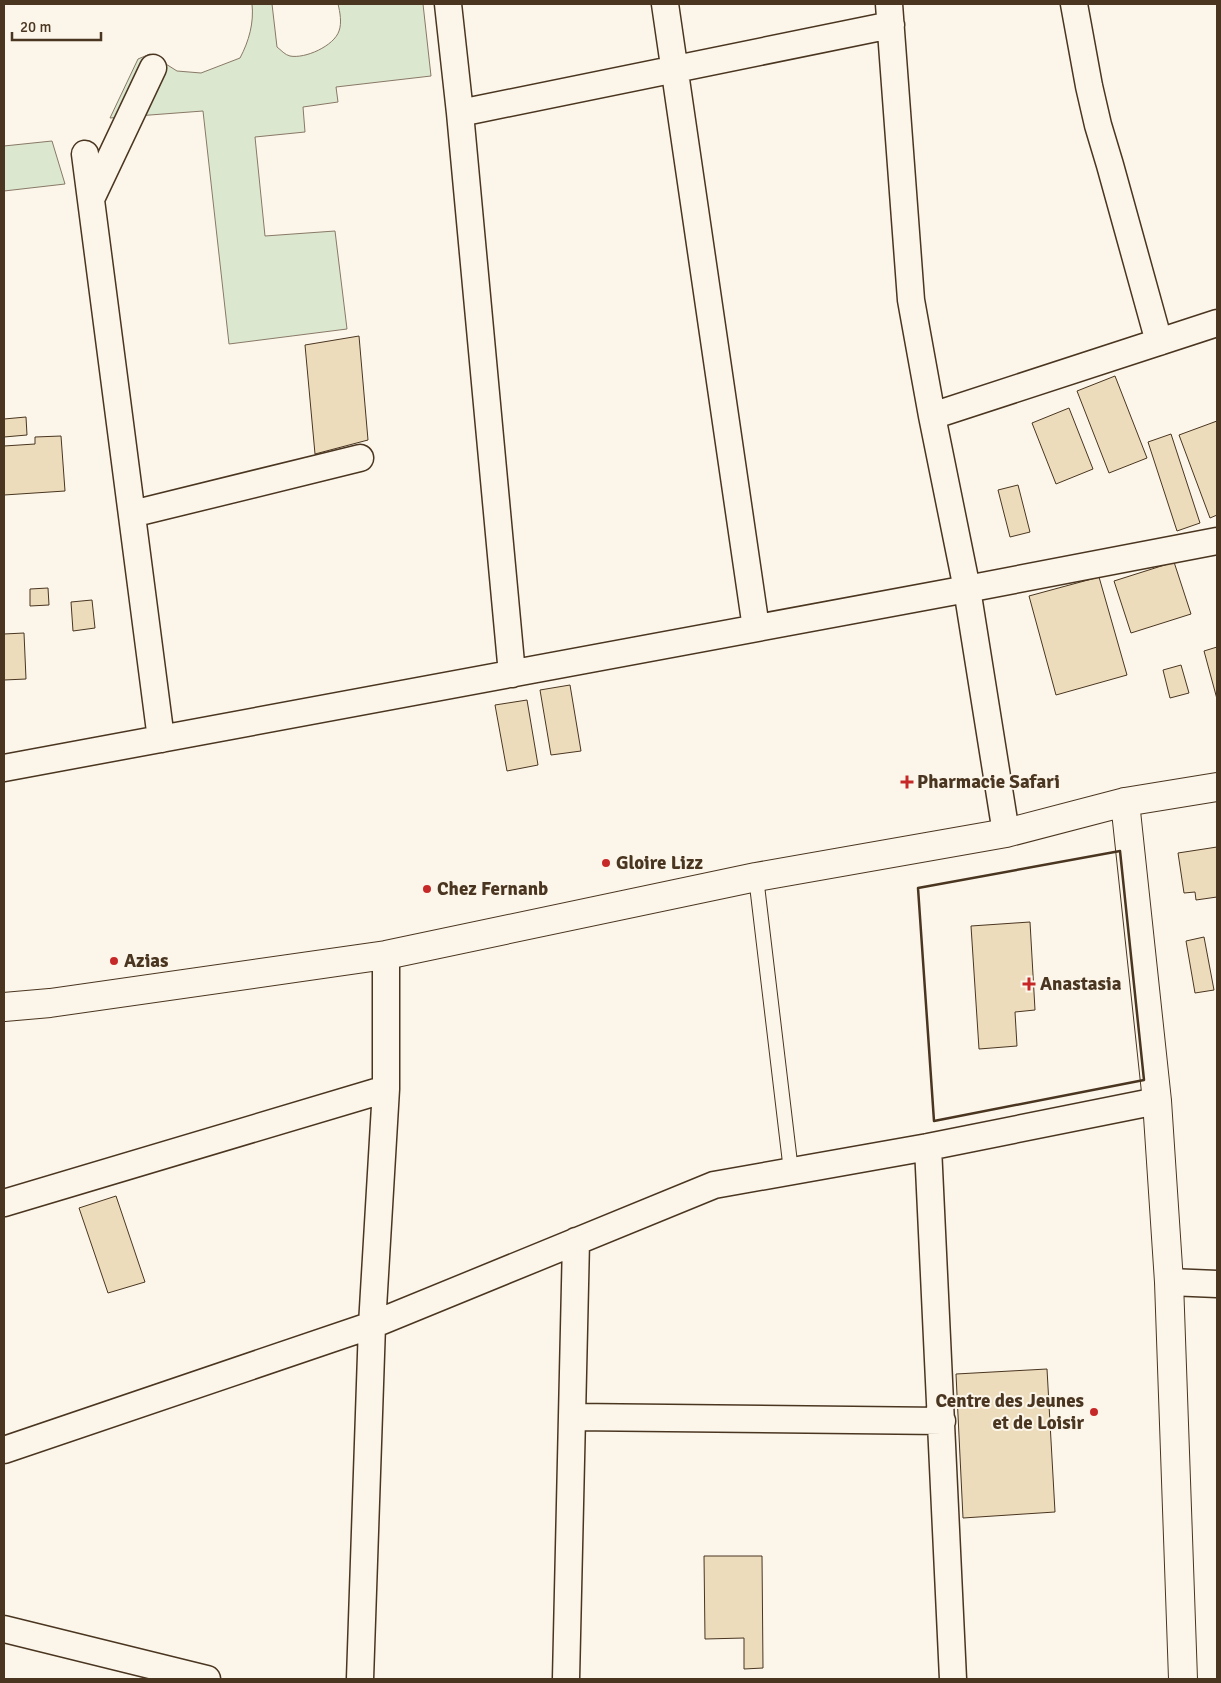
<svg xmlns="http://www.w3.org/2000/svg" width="1221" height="1683" font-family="Signika,sans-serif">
<rect width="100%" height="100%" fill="#fbf6e9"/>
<path fill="#dce7d0" stroke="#887966" d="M252,4H272L277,47C281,50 285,55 290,56C305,59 334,46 339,31C342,23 340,12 338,4H423L431,76L336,87L338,102L303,107L305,132L255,137L265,236L335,231L347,329L229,344L203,111L110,118L138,59L150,54L177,71L201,73L240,58C249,41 254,23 252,4Z
M52,141L65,184L4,191V146Z"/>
<path fill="#ecdcbc" stroke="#4a3520" d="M359,336L368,440L315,454L305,345Z
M1115,376L1147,458L1109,473L1077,391Z
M1069,408L1093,469L1056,484L1032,423Z
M26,417L27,435L4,437V419Z
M1217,421V515L1210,518L1179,435Z
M1171,434L1200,523L1177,531L1148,442Z
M61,436L65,491L4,495V446L35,444V437Z
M1018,485L1030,532L1010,537L998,490Z
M1174,562L1191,614L1131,633L1114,581Z
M1099,577L1127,675L1056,695L1029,596Z
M48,588L49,605L30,606V589Z
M92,600L95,628L73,631L71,602Z
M24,633L26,679L4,680V634Z
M1217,647V699L1204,651Z
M1181,665L1189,693L1170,698L1163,670Z
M570,685L581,751L551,755L540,690Z
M527,700L538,765L507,771L495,705Z
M1217,847V897L1196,900L1195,892L1184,893L1178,853Z
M1030,922L1035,1010L1015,1012L1017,1046L979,1049L971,926Z
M1204,937L1214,990L1195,993L1186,941Z
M116,1196L145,1282L108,1293L79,1208Z
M1047,1369L1055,1512L963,1518L956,1374Z
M704,1556H762L763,1668L744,1669V1638L705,1639Z"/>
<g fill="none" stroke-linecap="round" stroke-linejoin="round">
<defs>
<path id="service" d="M756,877L791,1171"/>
<path id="minor" d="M448,4L460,113L512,674
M665,4L756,628
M889,4L911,300L932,416L967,589L1006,833
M1074,4L1089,86L1098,125L1110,165L1159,342
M460,113L891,25
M85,154L161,739
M91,199L153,68
M932,416L1217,323
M132,514L360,458
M4,768L967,589L1217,541
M928,1147L953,1679
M4,1203L386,1089
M1169,1282L1217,1284
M573,1417L942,1421
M4,1450L372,1325L714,1185L928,1147L1157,1101
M4,1629L207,1679
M360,1679L372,1325L386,1089V955
M566,1679L576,1241"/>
<path id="tertiary" d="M1125,802L1157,1101L1169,1282L1183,1679
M4,1007L50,1003L386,955L756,877L1006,833L1125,802L1217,787"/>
</defs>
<use href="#service" stroke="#4a3520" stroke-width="16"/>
<use href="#minor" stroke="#4a3520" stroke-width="29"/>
<use href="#tertiary" stroke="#4a3520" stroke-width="30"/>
<use href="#service" stroke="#fbf6e9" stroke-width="14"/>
<use href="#minor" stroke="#fbf6e9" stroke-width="26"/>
<use href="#tertiary" stroke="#fbf6e9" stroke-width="28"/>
<path stroke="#4a3520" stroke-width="2.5" d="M1120,851L1144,1080L934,1121L918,888Z"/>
</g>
<g fill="#c62828" stroke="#fbf6e9" stroke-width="2">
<path d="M904.5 774.5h5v5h5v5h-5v5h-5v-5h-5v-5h5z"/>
<circle cx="606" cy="863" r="5"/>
<circle cx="427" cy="889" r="5"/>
<circle cx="114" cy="961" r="5"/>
<path d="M1026.5 976.5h5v5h5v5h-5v5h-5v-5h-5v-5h5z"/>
<circle cx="1094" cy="1412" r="5"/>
</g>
<g text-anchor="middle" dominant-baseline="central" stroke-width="4" stroke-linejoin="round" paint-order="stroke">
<g font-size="19" font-weight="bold" fill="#4a3520" stroke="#fbf6e9" text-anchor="start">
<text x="917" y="782">Pharmacie Safari</text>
<text x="616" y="863">Gloire Lizz</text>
<text x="437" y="889">Chez Fernanb</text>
<text x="124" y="961">Azias</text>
<text x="1040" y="984">Anastasia</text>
<text x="1084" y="1401" text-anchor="end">Centre des Jeunes<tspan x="1084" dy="22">et de Loisir</tspan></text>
</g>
</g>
<rect width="1221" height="1683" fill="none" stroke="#4a3520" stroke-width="10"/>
<path d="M12 32v8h89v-8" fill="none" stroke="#4a3520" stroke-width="2.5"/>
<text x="20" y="32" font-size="15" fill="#4a3520" stroke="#fbf6e9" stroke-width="4" paint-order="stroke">20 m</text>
</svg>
